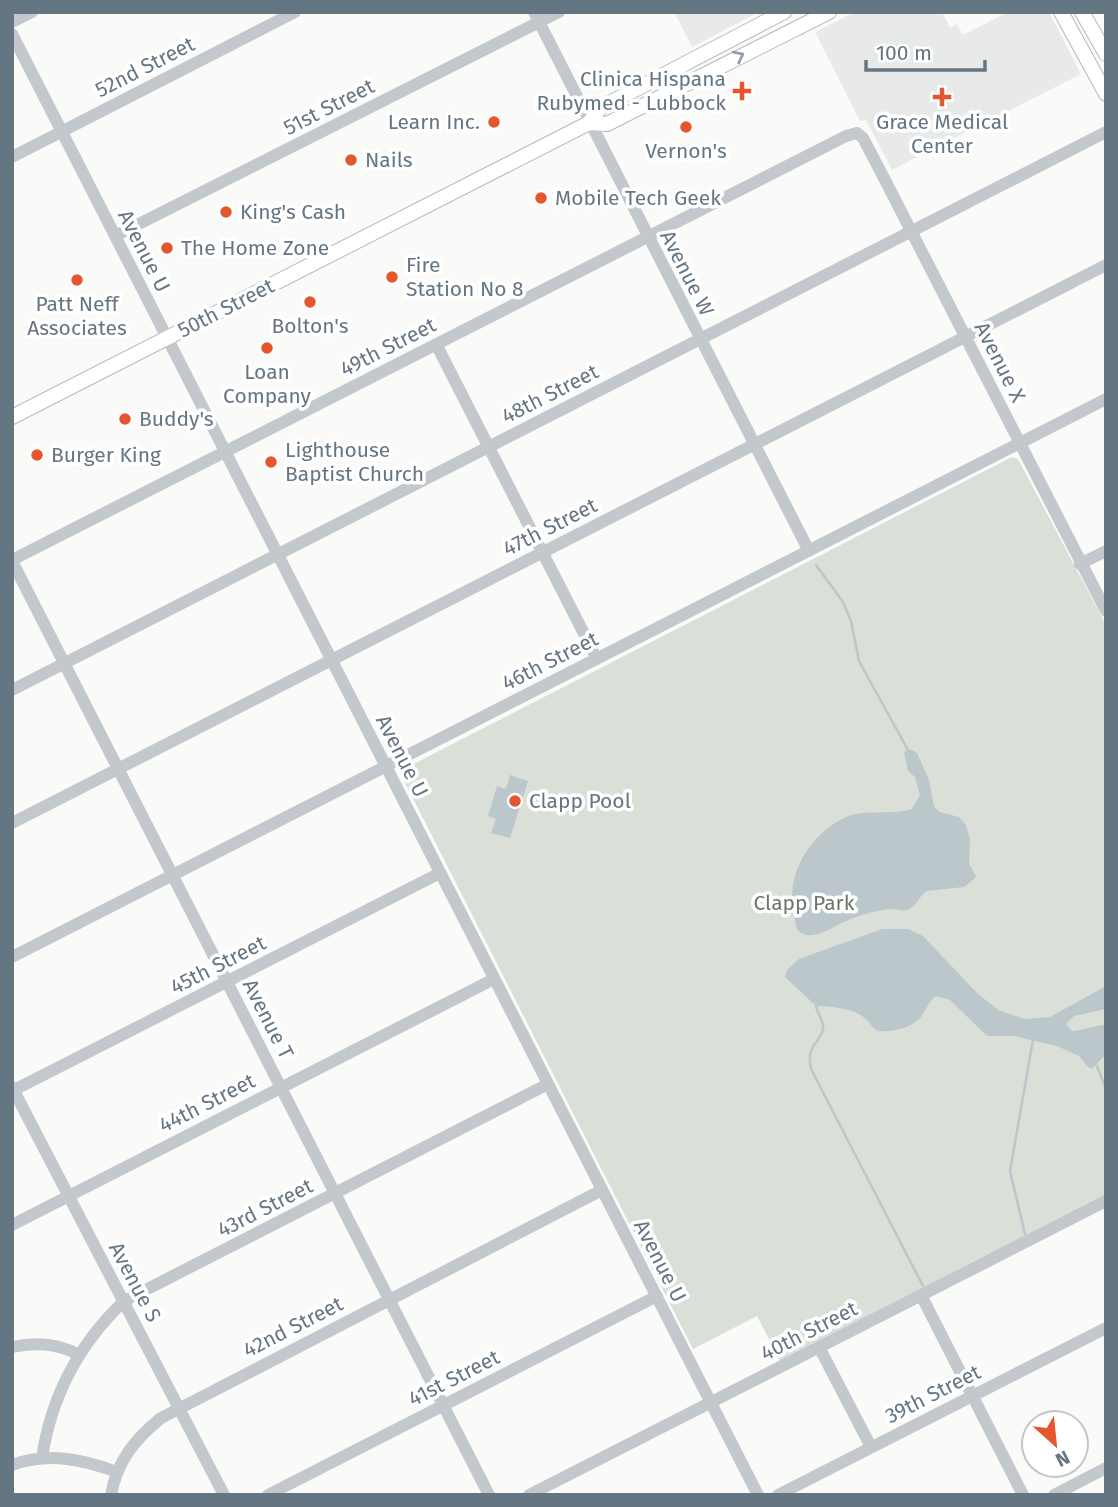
<svg xmlns="http://www.w3.org/2000/svg" width="1118" height="1507" font-family="'Fira Sans',sans-serif">
<rect width="100%" height="100%" fill="#fafaf8"/>
<path fill="#e8e9e9" d="M674,12H759L692,47Z
M855,12H942L950,28L957,24L963,35L1008,12H1049L1081,74L892,170L866,120L860,121L815,32Z"/>
<path fill="#dadfd7" d="M1012,457L1018,459L1106,625V1195L780,1361L757,1316L693,1349L400,773L402,770Z"/>
<path fill="#bbc7cb" d="M910,749L917,753L929,780L934,806L939,812L959,817L966,825L970,840L969,863L976,877L964,887L926,891C920,896 915,907 908,910C902,912 898,909 892,909C879,909 858,916 846,921C834,926 814,941 801,933C794,928 796,922 794,914C785,876 809,835 844,818C865,808 890,816 912,809L920,795L915,777L908,771L904,752Z
M510,775L528,781L510,838L491,833L496,819L488,816L497,786L506,789Z
M882,929H908L923,936L978,994L1000,1011L1025,1019L1050,1017L1106,986V1009L1074,1016L1066,1024L1072,1031C1083,1031 1094,1025 1106,1025V1054L1092,1069L1088,1067L1079,1056L1057,1046L1014,1036H987L950,1000L936,996C928,1002 926,1011 920,1018C910,1029 891,1032 878,1031C871,1027 871,1023 866,1019C854,1008 831,1006 816,1006L785,977L787,970L799,959Z"/>
<g fill="none" stroke-linecap="round" stroke-linejoin="round">
<path stroke="#bbc7cb" stroke-width="2.5" d="M816,565L843,602L851,621L859,661L908,750
M816,1006C817,1013 825,1023 823,1029C820,1045 806,1042 811,1069L923,1286
M1097,1066L1106,1089
M1025,1234L1010,1171L1033,1040"/>
<defs>
<path id="major" d="M1061,12L1106,94
M1082,12L1106,54
M589,123L607,124L829,12
M12,417L589,123L600,108L784,12"/>
</defs>
<use href="#major" stroke="#b5babe" stroke-width="16"/>
<path stroke="#c3c8cc" stroke-width="12" d="M534,12L809,551
M12,22L32,12
M12,34L758,1495
M12,157L295,12
M115,236L559,12
M436,344L597,659
M12,560L846,136L857,133L863,138L885,180L1106,611
M12,561L489,1495
M1080,564L1106,551
M12,690L1106,132
M12,823L1106,265
M12,957L1106,399
M12,1087L224,1495
M12,1091L440,873
M12,1225L494,979
M921,1295L1023,1495
M12,1347C36,1342 58,1343 79,1355
M819,1347L871,1447
M42,1458C51,1397 79,1344 124,1301L548,1084
M12,1465C48,1452 82,1459 117,1472
M111,1495C117,1461 135,1439 161,1418L602,1190
M268,1495L657,1296
M529,1495L1106,1201
M778,1495L1106,1328
M1054,1495L1106,1468"/>
<use href="#major" stroke="#fff" stroke-width="14"/>
</g>
<defs><path id="oneway-chevron" d="M-2-3.5L2.5 0L-2 3.5" fill="none" stroke-width="1.6" stroke-linecap="round" stroke-linejoin="round" transform="scale(1.75)"/></defs>
<use stroke="#939fa8" href="#oneway-chevron" transform="translate(739 56) rotate(-27)"/>
<g fill="#e4572e" stroke="#fff" stroke-width="2.5">
<path d="M738.5 80.5h7v7h7v7h-7v7h-7v-7h-7v-7h7z"/>
<path d="M938.5 86.5h7v7h7v7h-7v7h-7v-7h-7v-7h7z"/>
<circle cx="494" cy="122" r="7"/>
<circle cx="686" cy="127" r="7"/>
<circle cx="351" cy="160" r="7"/>
<circle cx="541" cy="198" r="7"/>
<circle cx="226" cy="212" r="7"/>
<circle cx="167" cy="248" r="7"/>
<circle cx="392" cy="277" r="7"/>
<circle cx="77" cy="280" r="7"/>
<circle cx="310" cy="302" r="7"/>
<circle cx="267" cy="348" r="7"/>
<circle cx="125" cy="419" r="7"/>
<circle cx="37" cy="455" r="7"/>
<circle cx="271" cy="462" r="7"/>
<circle cx="515" cy="801" r="7"/>
</g>
<g text-anchor="middle" dominant-baseline="central" stroke-width="7" stroke-linejoin="round" paint-order="stroke">
<g font-size="21" fill="#657683" stroke="#fff">
<text transform="translate(145 67) rotate(-27)">52nd Street</text>
<text transform="translate(329 107) rotate(-27)">51st Street</text>
<text transform="translate(144 251) rotate(63)">Avenue U</text>
<text transform="translate(687 273) rotate(63)">Avenue W</text>
<text transform="translate(226 308) rotate(-27)">50th Street</text>
<text transform="translate(388 347) rotate(-27)">49th Street</text>
<text transform="translate(1000 362) rotate(63)">Avenue X</text>
<text transform="translate(550 394) rotate(-27)">48th Street</text>
<text transform="translate(550 527) rotate(-27)">47th Street</text>
<text transform="translate(550 661) rotate(-27)">46th Street</text>
<text transform="translate(402 756) rotate(63)">Avenue U</text>
<text transform="translate(218 965) rotate(-27)">45th Street</text>
<text transform="translate(268 1019) rotate(63)">Avenue T</text>
<text transform="translate(207 1103) rotate(-27)">44th Street</text>
<text transform="translate(265 1208) rotate(-27)">43rd Street</text>
<text transform="translate(660 1261) rotate(63)">Avenue U</text>
<text transform="translate(135 1282) rotate(62)">Avenue S</text>
<text transform="translate(293 1327) rotate(-27)">42nd Street</text>
<text transform="translate(809 1331) rotate(-27)">40th Street</text>
<text transform="translate(454 1378) rotate(-27)">41st Street</text>
<text transform="translate(933 1394) rotate(-27)">39th Street</text>
</g>
<g font-size="21" fill="#657683" stroke="#fff" text-anchor="start">
<text x="726" y="79" text-anchor="end">Clinica Hispana<tspan x="726" dy="24">Rubymed - Lubbock</tspan></text>
<text x="480" y="122" text-anchor="end">Learn Inc.</text>
<text x="942" y="122" text-anchor="middle">Grace Medical<tspan x="942" dy="24">Center</tspan></text>
<text x="686" y="151" text-anchor="middle">Vernon's</text>
<text x="365" y="160">Nails</text>
<text x="555" y="198">Mobile Tech Geek</text>
<text x="240" y="212">King's Cash</text>
<text x="181" y="248">The Home Zone</text>
<text x="406" y="265">Fire<tspan x="406" dy="24">Station No 8</tspan></text>
<text x="77" y="304" text-anchor="middle">Patt Neff<tspan x="77" dy="24">Associates</tspan></text>
<text x="310" y="326" text-anchor="middle">Bolton's</text>
<text x="267" y="372" text-anchor="middle">Loan<tspan x="267" dy="24">Company</tspan></text>
<text x="139" y="419">Buddy's</text>
<text x="285" y="450">Lighthouse<tspan x="285" dy="24">Baptist Church</tspan></text>
<text x="51" y="455">Burger King</text>
<text x="529" y="801">Clapp Pool</text>
</g>
<g font-size="21" fill="#687a64" stroke="#fff">
<text x="804" y="903">Clapp Park</text>
</g>
</g>
<rect width="1118" height="1507" fill="none" stroke="#657683" stroke-width="28"/>
<g transform="translate(1055 1444) rotate(153)"><circle r="33" fill="#ffffff" stroke="#c1c8cd" stroke-width="2"/>
<path d="M0-5L12 26L0 18L-12 26Z" fill="#e4572e"/>
<text y="-10" font-size="19" font-weight="bold" text-anchor="middle" fill="#657683">N</text>
</g>
<path d="M866 60v10h119v-10" fill="none" stroke="#657683" stroke-width="3.5"/>
<text x="876" y="60" font-size="21" fill="#657683" stroke="#ffffff" stroke-width="5" paint-order="stroke">100 m</text>
</svg>
